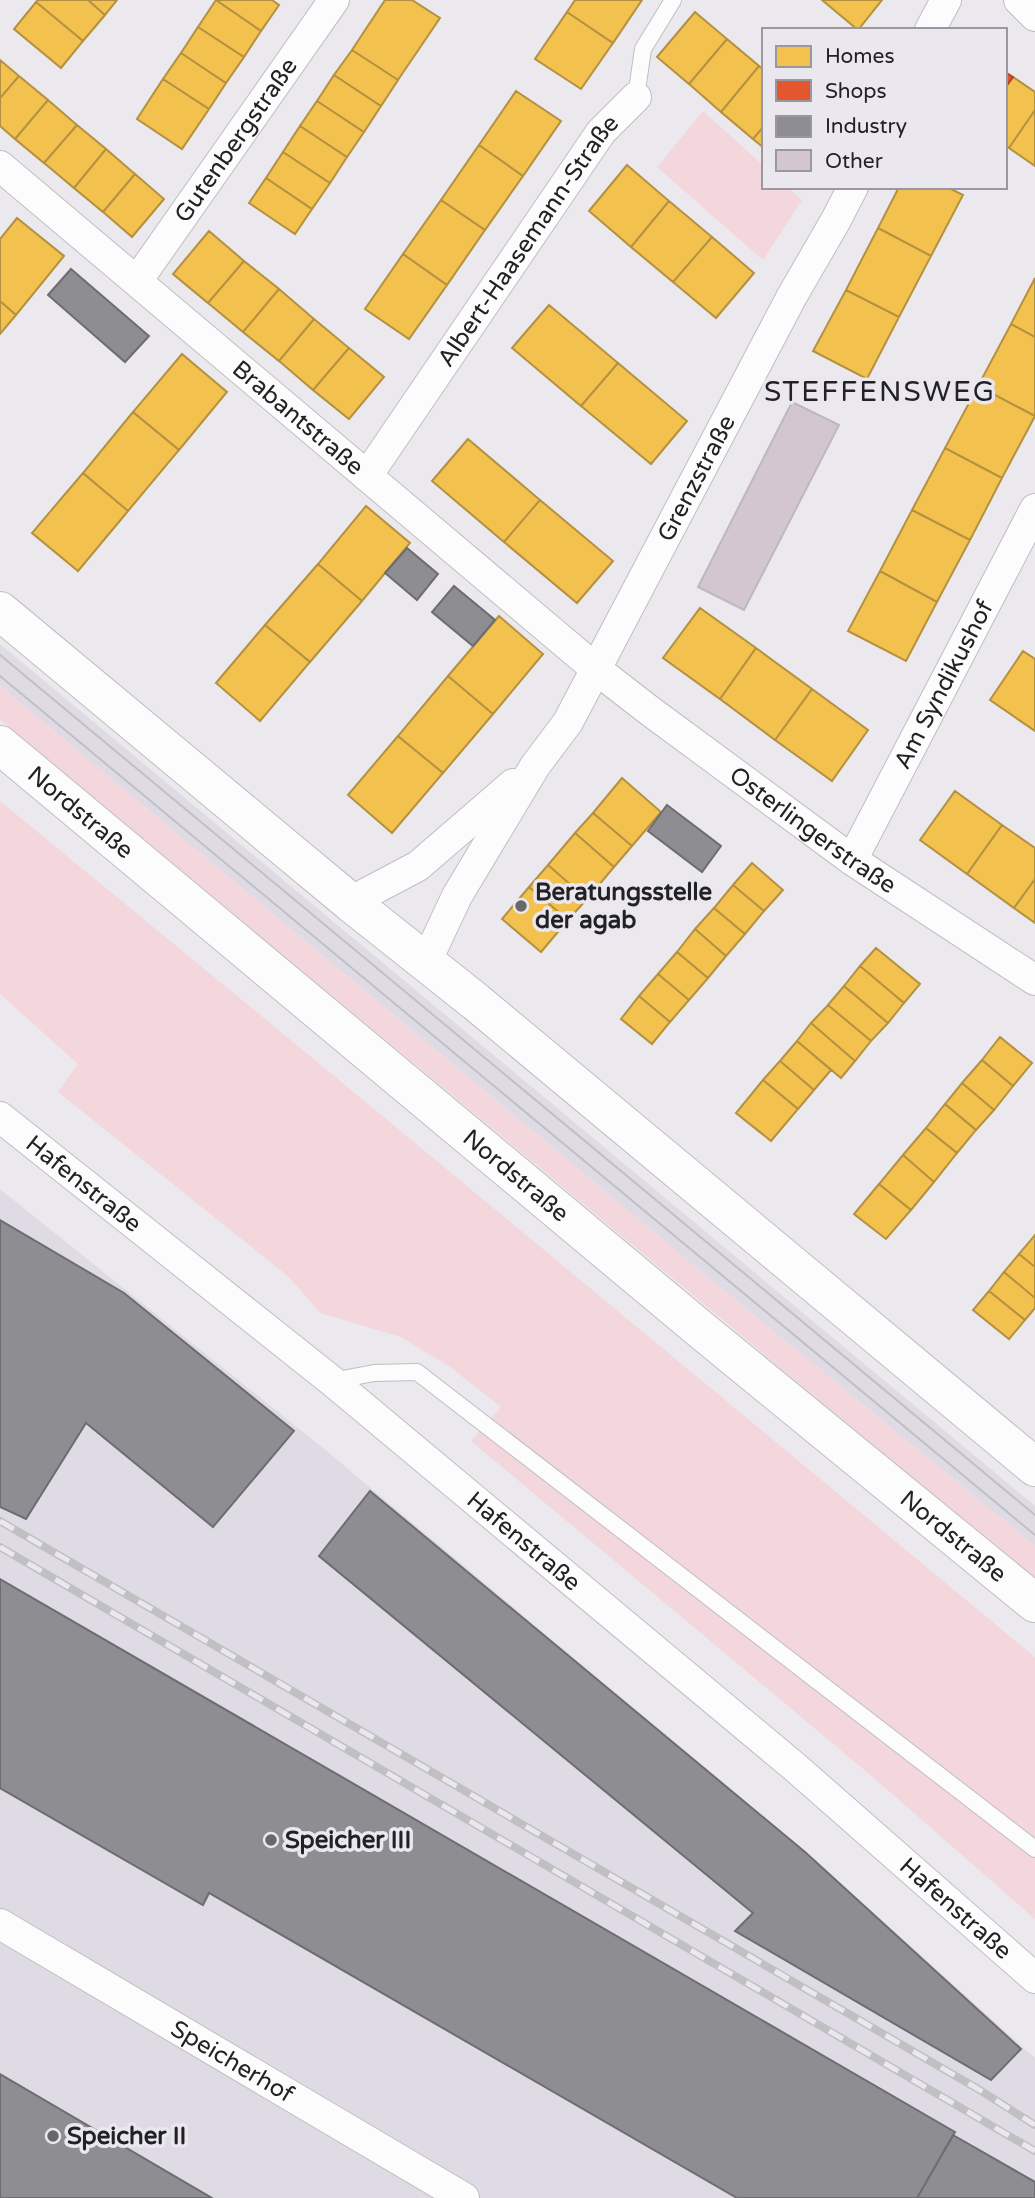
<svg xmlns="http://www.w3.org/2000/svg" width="1035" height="2198" font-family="'Varela Round',sans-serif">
<rect width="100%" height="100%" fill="#ebe9ed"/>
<path fill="#dfdbe4" d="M0,644L1035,1506V1546L710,1279L0,686Z
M0,1189L323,1448L805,1851L1035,2058V2198H0Z"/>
<path fill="#f3d7dd" d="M703,111L764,166V187H788L802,200L763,260L657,167Z
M0,686L710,1279L1035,1546V1579L0,720Z
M0,801L321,1065L1035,1657V1919L874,1778L471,1441L501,1407L450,1367L401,1337L320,1313L289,1277L58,1092L78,1064L0,994Z"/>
<path fill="#f2c14e" stroke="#b49141" stroke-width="2" d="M38,0H88L105,15L83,41L36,2Z
M88,0H117L105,15Z
M216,0L261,31L244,57L198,27Z
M216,0H272L279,5L261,31Z
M385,0H412L440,18L398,80L352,50Z
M575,0H642L613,43L567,12Z
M822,0H882L858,30Z
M36,2L83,41L61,68L14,29Z
M567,12L613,43L581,89L535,59Z
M695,12L727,39L689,84L657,57Z
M198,27L244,57L226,83L181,53Z
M727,39L759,66L721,112L689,84Z
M352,50L398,80L381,106L334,75Z
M181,53L226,83L209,109L163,79Z
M0,60L19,76L0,98Z
M759,66L764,70V126L753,139L721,112Z
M334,75L381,106L364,132L317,101Z
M19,76L48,100L15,139L0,126V98Z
M1013,77L1035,92V110L1009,148L1005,146V88Z
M163,79L209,109L182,149L137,119Z
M516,91L561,121L523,176L479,145Z
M48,100L77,125L44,163L15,139Z
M317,101L364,132L347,157L300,126Z
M1035,110V166L1009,148Z
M77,125L106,149L74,188L44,163Z
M300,126L347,157L330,183L283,152Z
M764,126V148L753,139Z
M479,145L523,176L485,230L441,200Z
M106,149L135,174L103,212L74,188Z
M283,152L330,183L312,209L266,178Z
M627,165L669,201L631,247L589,211Z
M135,174L164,199L132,237L103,212Z
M266,178L312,209L295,234L249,203Z
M899,187H947L963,195L931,256L878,228Z
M441,200L485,230L447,285L403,254Z
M669,201L712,237L673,282L631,247Z
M17,218L64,256L16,315L0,301V239Z
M878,228L931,256L899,317L846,290Z
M209,231L244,261L208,303L173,274Z
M712,237L754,273L716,318L673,282Z
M403,254L447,285L409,339L365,309Z
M244,261L279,289L243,332L208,303Z
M1035,278V337L1011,324Z
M279,289L314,319L279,361L243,332Z
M846,290L899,317L867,379L813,351Z
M0,301L16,315L0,334Z
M549,305L618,363L581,406L512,348Z
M314,319L349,348L313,390L279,361Z
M1011,324L1035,337V416L978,386Z
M349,348L384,377L349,419L313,390Z
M182,354L227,392L179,450L133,412Z
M618,363L687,421L651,464L581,406Z
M978,386L1035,416L1002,478L945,448Z
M133,412L179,450L128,511L83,473Z
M468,439L540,500L504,542L432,481Z
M945,448L1002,478L970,540L912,510Z
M83,473L128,511L78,571L32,533Z
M540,500L613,561L577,603L504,542Z
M366,506L410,543L362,601L318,564Z
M912,510L970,540L937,602L880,571Z
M318,564L362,601L310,662L265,625Z
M880,571L937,602L906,661L848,631Z
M700,608L756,648L720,699L663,658Z
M499,616L543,654L493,714L448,676Z
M265,625L310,662L260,721L216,683Z
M756,648L812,689L775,740L720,699Z
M1023,651L1035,659V731L990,700Z
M448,676L493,714L443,773L398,736Z
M812,689L868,730L832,781L775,740Z
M398,736L443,773L392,833L348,795Z
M622,778L661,812L632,846L593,813Z
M955,791L1002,825L967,874L920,840Z
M593,813L632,846L614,867L575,833Z
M1002,825L1035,848V879L1014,908L967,874Z
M575,833L614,867L587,899L548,865Z
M752,863L783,890L764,911L733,885Z
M548,865L587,899L568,920L529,887Z
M1035,879V923L1014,908Z
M733,885L764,911L745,934L714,908Z
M529,887L568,920L541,952L502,919Z
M714,908L745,934L726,956L695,929Z
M695,929L726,956L708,978L677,952Z
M876,948L920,984L904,1003L860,966Z
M677,952L708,978L689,1000L658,974Z
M860,966L904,1003L888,1023L844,986Z
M658,974L689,1000L670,1022L639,996Z
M844,986L888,1023L871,1041L828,1005Z
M639,996L670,1022L652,1044L621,1019Z
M828,1005L871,1041L855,1061L811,1023Z
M811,1023L855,1061L841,1078L797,1041Z
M1000,1037L1032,1063L1013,1086L982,1060Z
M797,1041L831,1070L814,1090L780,1061Z
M982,1060L1013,1086L994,1110L962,1083Z
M780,1061L814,1090L798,1109L763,1080Z
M763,1080L798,1109L771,1141L736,1113Z
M962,1083L994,1110L976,1130L945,1104Z
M945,1104L976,1130L957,1153L926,1128Z
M926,1128L957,1153L934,1182L903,1155Z
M903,1155L934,1182L911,1210L879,1184Z
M879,1184L911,1210L886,1239L854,1214Z
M1035,1235V1267L1019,1254Z
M1019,1254L1035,1267V1298L1004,1272Z
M1004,1272L1035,1298V1308L1025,1320L989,1291Z
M989,1291L1025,1320L1009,1339L973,1310Z"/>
<path fill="#e4572e" stroke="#aa472b" stroke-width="2" d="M1005,72L1013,77L1005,88Z"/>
<path fill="#8d8d92" stroke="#6d6d71" stroke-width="2" d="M71,269L149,336L125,362L48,295Z
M407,548L438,574L417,600L385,573Z
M454,586L495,620L473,646L432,612Z
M667,805L721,846L702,872L648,831Z
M0,1220L124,1293L294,1431L213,1527L86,1423L26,1519L0,1507Z
M370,1491L805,1852L1021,2049L991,2080L735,1931L753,1913L319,1556Z
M0,1579L955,2132L917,2198H737L209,1893L203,1905L0,1788Z
M0,2074L212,2198H0Z
M953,2135L1035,2182V2198H917Z"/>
<path fill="#d3c6d1" stroke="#bbb9bc" stroke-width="2" d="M792,402L839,425L744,610L698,587Z"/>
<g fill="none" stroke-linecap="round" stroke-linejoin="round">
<defs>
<path id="lane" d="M636,97L643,49L673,0
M332,1381L374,1373L417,1372L1035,1849"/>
<g id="street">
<path d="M1019,0L1035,16"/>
<path d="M930,30L946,0"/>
<path id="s1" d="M0,166L597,670L650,711L852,860L1035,980"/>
<path id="s2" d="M137,281L334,0"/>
<path id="s3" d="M367,476L601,132L636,97"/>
<path id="s4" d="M852,860L1035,509"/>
<path d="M350,902L418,866L513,784"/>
<path id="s5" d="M426,962L457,896L535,766L568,722L792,296L836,220L853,187"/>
<path id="s6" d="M0,1117L332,1381L796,1768L1035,1978"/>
<path id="s7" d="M0,1924L464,2198"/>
</g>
<g id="primary">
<path d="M0,611L350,902L476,1002L1035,1467"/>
<path id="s8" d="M0,745L700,1329L1035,1603"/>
</g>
</defs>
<use href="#lane" stroke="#bfbec1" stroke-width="18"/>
<use href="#street" stroke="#bfbec1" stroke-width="32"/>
<use href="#primary" stroke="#bfbec1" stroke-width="40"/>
<use href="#lane" stroke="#fcfcfc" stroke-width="16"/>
<use href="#street" stroke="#fcfcfc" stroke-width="30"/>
<use href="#primary" stroke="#fcfcfc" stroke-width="38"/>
<path stroke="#c0c0c2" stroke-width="2" d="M0,655L1035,1515
M0,676L1035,1535"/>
<defs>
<path id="rail" d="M0,1521L978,2089L1035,2125
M0,1547L1035,2151"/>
</defs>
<use href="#rail" stroke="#c0c0c2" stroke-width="8"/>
<use href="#rail" stroke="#eae7ef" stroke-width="5" stroke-dasharray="16" stroke-linecap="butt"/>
</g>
<g fill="#68676a" stroke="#eae7ef" stroke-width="2.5">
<circle cx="521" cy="906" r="7"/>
<circle cx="271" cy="1840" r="7"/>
<circle cx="53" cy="2136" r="7"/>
</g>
<g text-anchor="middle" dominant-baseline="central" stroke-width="7" stroke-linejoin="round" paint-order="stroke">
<g font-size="24" fill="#222124" stroke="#eae7ef">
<text stroke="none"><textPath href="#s2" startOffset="172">Gutenbergstraße</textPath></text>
<text stroke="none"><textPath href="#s3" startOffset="285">Albert-Haasemann-Straße</textPath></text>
<text stroke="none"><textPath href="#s1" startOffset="390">Brabantstraße</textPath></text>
<text stroke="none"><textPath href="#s5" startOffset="555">Grenzstraße</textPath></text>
<text stroke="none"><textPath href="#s4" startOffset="198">Am Syndikushof</textPath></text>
<text stroke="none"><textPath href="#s8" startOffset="105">Nordstraße</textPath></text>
<text stroke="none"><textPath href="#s1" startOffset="1050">Osterlingerstraße</textPath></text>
<text stroke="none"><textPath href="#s8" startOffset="672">Nordstraße</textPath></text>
<text stroke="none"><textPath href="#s6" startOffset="107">Hafenstraße</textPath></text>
<text stroke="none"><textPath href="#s8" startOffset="1239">Nordstraße</textPath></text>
<text stroke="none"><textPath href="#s6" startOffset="674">Hafenstraße</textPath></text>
<text stroke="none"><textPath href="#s6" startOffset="1241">Hafenstraße</textPath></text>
<text stroke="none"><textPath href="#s7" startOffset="270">Speicherhof</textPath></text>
</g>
<g font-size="24" font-weight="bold" fill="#222124" stroke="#eae7ef" text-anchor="start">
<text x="535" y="892">Beratungsstelle<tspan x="535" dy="28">der agab</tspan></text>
<text x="285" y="1840">Speicher III</text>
<text x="67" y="2136">Speicher II</text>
</g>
<g font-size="28" letter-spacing="2" fill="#222124" stroke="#eae7ef">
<text x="880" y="392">STEFFENSWEG</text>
</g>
</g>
<rect x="762" y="28" width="245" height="161" fill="#eae7ef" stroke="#9a989e" stroke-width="2"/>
<rect x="776" y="46" width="35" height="21" fill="#f2c14e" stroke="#9a989e" stroke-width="2"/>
<text x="825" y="63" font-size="21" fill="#222124">Homes</text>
<rect x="776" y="80" width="35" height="21" fill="#e4572e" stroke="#9a989e" stroke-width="2"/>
<text x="825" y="98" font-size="21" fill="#222124">Shops</text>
<rect x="776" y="116" width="35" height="21" fill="#8d8d92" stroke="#9a989e" stroke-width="2"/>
<text x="825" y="133" font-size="21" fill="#222124">Industry</text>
<rect x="776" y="150" width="35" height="21" fill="#d3c6d1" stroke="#9a989e" stroke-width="2"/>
<text x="825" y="168" font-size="21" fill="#222124">Other</text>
</svg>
